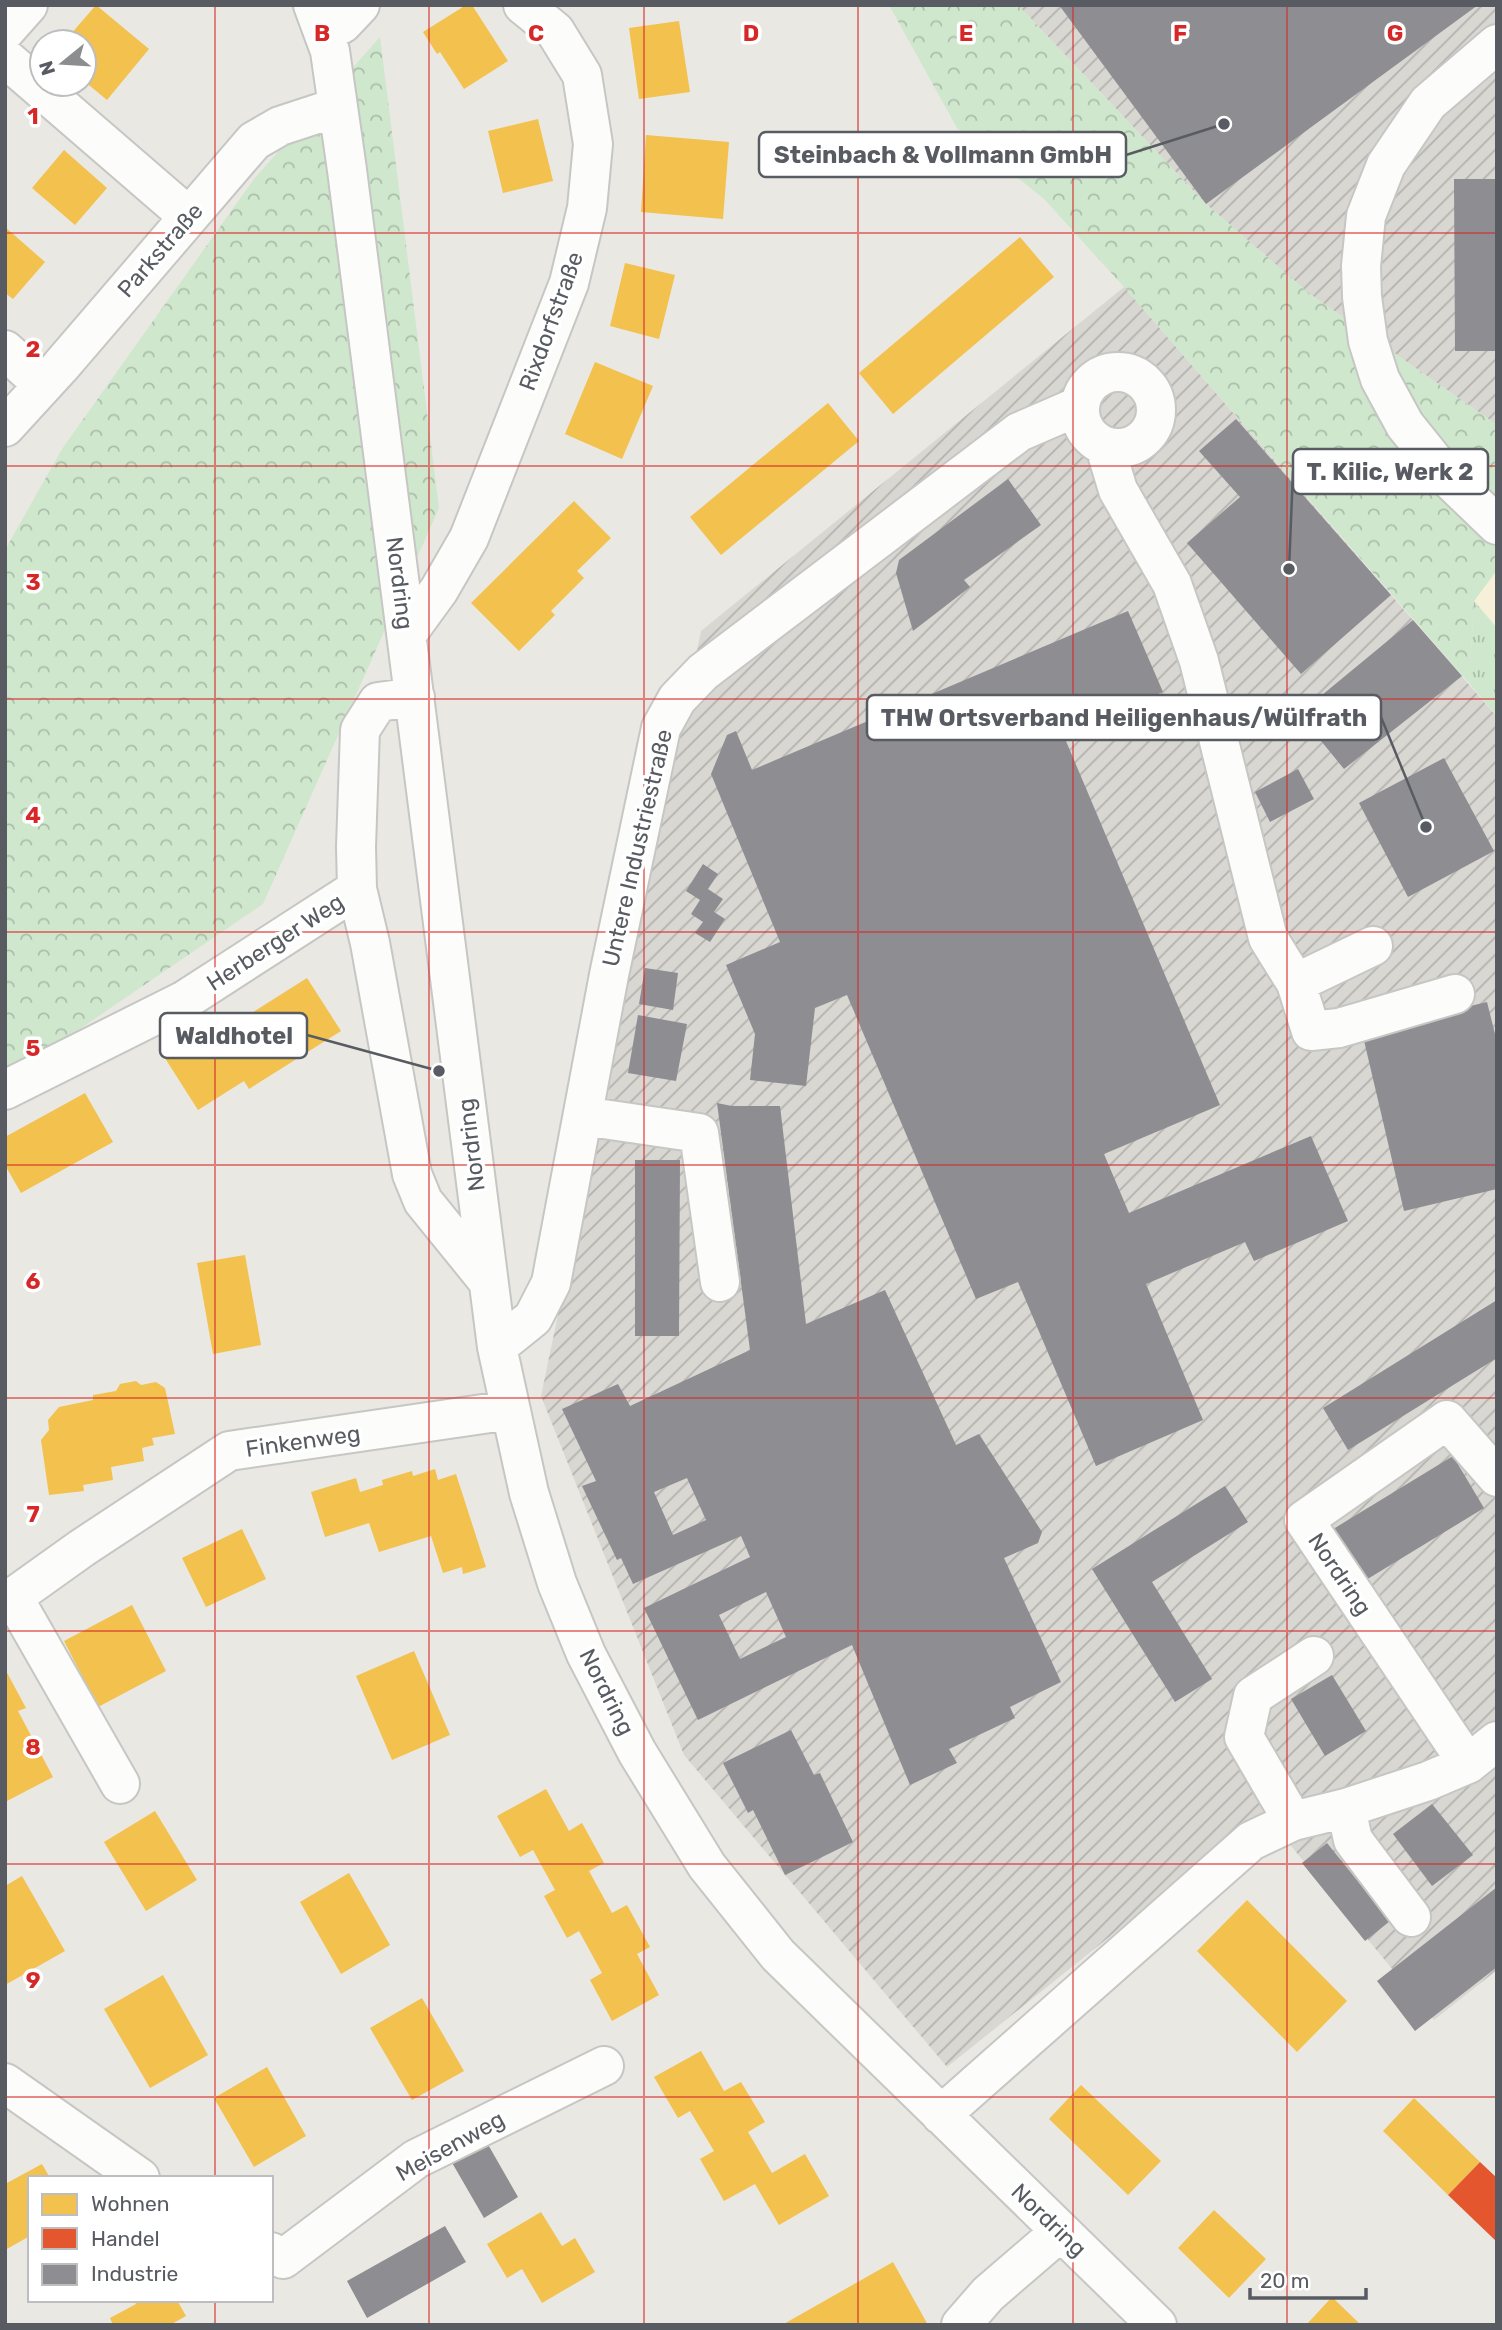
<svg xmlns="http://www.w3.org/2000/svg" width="1502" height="2330" font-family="Rubik,sans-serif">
<defs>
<pattern id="industrial-furrows" width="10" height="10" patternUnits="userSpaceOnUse" patternTransform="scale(1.75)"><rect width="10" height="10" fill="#d9d7d2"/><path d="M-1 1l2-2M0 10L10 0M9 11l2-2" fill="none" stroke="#b3b2ae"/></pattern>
<pattern id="grass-tufts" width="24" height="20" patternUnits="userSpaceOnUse" patternTransform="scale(1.75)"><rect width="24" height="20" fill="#cfe7cd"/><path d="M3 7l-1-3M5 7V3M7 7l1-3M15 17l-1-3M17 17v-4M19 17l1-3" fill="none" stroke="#abbeaa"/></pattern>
<pattern id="forest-crowns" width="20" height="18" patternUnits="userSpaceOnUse" patternTransform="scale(1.75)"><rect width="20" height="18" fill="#cfe7cd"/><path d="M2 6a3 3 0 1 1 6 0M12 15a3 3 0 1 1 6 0" fill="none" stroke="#abbeaa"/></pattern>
</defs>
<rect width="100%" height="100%" fill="#eae8e2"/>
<path fill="#f6f0d9" d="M1497,570V628L1474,601Z"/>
<path fill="url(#industrial-furrows)" d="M1018,5H1497V425L1310,294L1206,204Z
M1124,287L1497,717V1970L1434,2020L1264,1813L947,2067L684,1755L541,1396L701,631Z"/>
<path fill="url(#grass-tufts)" d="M1474,601L1497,628V717L1469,683Z"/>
<path fill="url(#forest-crowns)" d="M889,5H1018L1206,204L1310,294L1497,425V570L1474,601L1469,683L1124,287L1044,199L957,128Z
M380,37L439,508L263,904L5,1080V550L62,449L254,179Z"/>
<path fill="#f2c14e" d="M96,5L149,49L107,100L84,81V42H64Z
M466,5H472L508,61L464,89L440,52L437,54L423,32Z
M679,21L690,92L639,99L629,28Z
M538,119L553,181L503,193L488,131Z
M646,135L729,142L723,219L641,212Z
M64,150L107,188L75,225L32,188Z
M5,227L45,262L13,299L5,293Z
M1020,237L1054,277L893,414L859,373Z
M625,263L675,275L659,339L610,326Z
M595,362L653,386L622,459L565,434Z
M828,403L859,441L721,555L690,517Z
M574,501L611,538L577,571L584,578L551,611L555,615L519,651L471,603Z
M307,978L341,1031L249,1089L244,1081L198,1110L163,1055L209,1026L215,1036Z
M85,1093L113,1142L21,1193L5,1165V1137Z
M245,1255L261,1345L213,1354L197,1263Z
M136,1381L141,1385L156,1382L165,1388L175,1434L152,1438L154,1445L142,1448L144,1461L111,1467L113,1480L83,1485L84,1491L49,1495L41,1440L49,1430L48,1420L59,1407L93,1400V1395L116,1391L120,1384Z
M435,1469L438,1480L456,1474L486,1567L463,1574L462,1567L443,1573L431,1536L379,1552L369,1523L325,1537L311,1492L356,1478L360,1492L383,1485L382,1480L412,1471L413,1476Z
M242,1529L266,1579L206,1607L182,1558Z
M132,1605L166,1671L98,1707L64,1641Z
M414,1651L450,1735L392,1760L356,1676Z
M5,1669L26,1708L18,1711L53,1777L5,1802Z
M546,1789L569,1831L582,1823L604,1863L589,1871L612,1913L627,1905L650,1947L637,1954L659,1995L612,2021L590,1980L602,1973L579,1931L567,1938L544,1896L555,1890L533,1850L520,1857L497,1816Z
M155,1811L197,1880L146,1911L104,1842Z
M349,1873L390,1945L341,1974L300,1902Z
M22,1876L65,1951L5,1985V1886Z
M1247,1900L1347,2001L1297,2052L1197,1951Z
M163,1975L208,2055L150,2088L104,2009Z
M422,1998L464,2071L412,2100L370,2028Z
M701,2051L724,2091L741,2082L765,2122L748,2132L772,2173L805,2154L829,2196L779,2225L755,2184L724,2201L700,2159L714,2151L690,2111L678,2118L654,2077Z
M267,2067L306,2136L254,2167L214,2098Z
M1081,2085L1161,2161L1128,2195L1049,2119Z
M1414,2098L1480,2162L1448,2195L1383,2131Z
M42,2164L50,2178H30V2236L5,2250V2184Z
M1214,2210L1266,2259L1229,2298L1178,2248Z
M541,2212L562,2246L575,2238L595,2272L542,2303L522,2269L507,2278L487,2244Z
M893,2262L928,2325H782Z
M1332,2297L1361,2325H1306Z
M134,2300H177L186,2316L170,2325H113L110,2318L136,2304Z"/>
<path fill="#e4572e" d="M1480,2162L1497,2178V2242L1448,2195Z"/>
<path fill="#8d8d92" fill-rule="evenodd" d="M1059,5H1478L1206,204Z
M1454,179H1497V351H1455Z
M1236,419L1391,595L1301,674L1187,543L1240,497L1199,451Z
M1008,479L1041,525L964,580L970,587L913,631L896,573L899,560Z
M1128,611L1163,692L1063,734L1220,1105L1104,1154L1129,1213L1311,1136L1348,1221L1254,1261L1245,1242L1146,1284L1203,1420L1096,1466L1018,1282L976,1299L847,995L815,1008L806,1086L750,1080L755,1034L726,965L780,942L711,774L727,735L736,731L752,770Z
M1413,620L1462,676L1344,769L1299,714Z
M1444,758L1494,851L1408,897L1359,803Z
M1298,769L1314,799L1270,822L1255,792Z
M703,864L718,874L708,889L723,899L714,912L725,919L710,942L695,933L703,922L691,914L700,900L686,891Z
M645,968L678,973L673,1010L639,1004Z
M1487,1002L1497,1042V1189L1404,1211L1362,1032Z
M638,1015L687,1024L676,1081L628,1073Z
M717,1103L732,1106H780L806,1324L885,1290L956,1445L979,1434L1042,1532L1038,1543L1004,1558L1061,1682L1010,1707L1015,1718L949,1749L957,1763L910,1785L852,1645L698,1720L644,1608L750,1557L741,1536L633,1584L621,1558L617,1560L582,1486L596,1481L562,1409L618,1384L630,1406L750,1350ZM687,1478L706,1520L673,1535L654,1492ZM766,1592L786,1637L740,1659L719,1615Z
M635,1160H680L679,1336H635Z
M1497,1300V1358L1348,1450L1323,1408Z
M1453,1456L1484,1508L1361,1583L1330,1531Z
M1225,1486L1248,1522L1152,1582L1212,1679L1175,1702L1092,1569Z
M1332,1675L1366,1731L1325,1756L1291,1699Z
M791,1730L814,1775L820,1773L853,1842L785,1875L753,1810L748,1813L723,1763Z
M1432,1804L1473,1855L1432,1886L1393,1834Z
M1327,1843L1390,1921L1365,1941L1302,1863Z
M1497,1887V1967L1415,2031L1377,1981Z
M482,2134L518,2197L484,2218L447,2154Z
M445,2226L466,2262L367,2318L347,2281Z"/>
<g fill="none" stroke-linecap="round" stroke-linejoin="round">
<defs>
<path id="minor" d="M313,5L330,51L347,170L497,1347L529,1493L557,1583L586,1654L637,1752L707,1866L778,1955L1157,2325
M5,31L28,5
M324,32L342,24L360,5
M1497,44L1428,103L1386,165L1366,216L1361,266L1362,297L1368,341L1380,379L1405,425L1446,476L1497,525
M5,58L188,216
M5,350L43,385
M1080 410a38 38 0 1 1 76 0a38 38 0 1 1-76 0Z
M5,427L60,367L254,141L280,126L338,107
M1105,447L1118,490L1172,584L1199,661L1268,938L1296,983L1311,1031L1339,1028L1455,994
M407,634L439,590L469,538L569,283L587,208L593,144L582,75L555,31L523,5
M415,697L378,702L360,730L356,847L357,889L370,943L412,1174L423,1201L487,1280
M1296,983L1373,946
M5,1090L185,1000L357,889
M583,1116L699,1133L720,1282
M497,1347L533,1318L551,1283L609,975L661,728L677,699L703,672L1019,432L1079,406
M13,1597L120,1784
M5,1603L82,1548L229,1451L510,1410
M1468,1764L1304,1520L1447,1420L1497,1477
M1346,1808L1353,1840L1411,1917
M1293,1821L1244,1737L1253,1696L1314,1656
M5,2083L140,2178
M941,2115L1251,1841L1293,1821L1346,1808L1428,1781L1468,1764L1497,1741
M271,2252L283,2259L416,2159L604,2066
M961,2325L988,2294L1060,2232"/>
</defs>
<use href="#minor" stroke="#c6c6c5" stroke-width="42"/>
<use href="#minor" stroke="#fcfcfb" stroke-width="38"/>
</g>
<path fill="none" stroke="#d62828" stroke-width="2" stroke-opacity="0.55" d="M215,5V2178M429,5V2325M644,5V2325M858,5V2325M1073,5V2325M1287,5V2325M5,233H1497M5,466H1497M5,699H1497M5,932H1497M5,1165H1497M5,1398H1497M5,1631H1497M5,1864H1497M5,2097H1497M215,2300V2325"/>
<g text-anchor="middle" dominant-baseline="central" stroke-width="7" stroke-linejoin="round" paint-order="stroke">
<g font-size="23" fill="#585c62" stroke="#fff">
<text transform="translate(160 250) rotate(-49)">Parkstraße</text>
<text transform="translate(551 321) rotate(-70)">Rixdorfstraße</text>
<text transform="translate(400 583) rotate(83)">Nordring</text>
<text transform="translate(637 848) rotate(-77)">Untere Industriestraße</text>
<text transform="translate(275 942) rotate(-33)">Herberger Weg</text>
<text transform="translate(471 1145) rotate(-97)">Nordring</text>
<text transform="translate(303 1441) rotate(-8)">Finkenweg</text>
<text transform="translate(1340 1574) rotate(56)">Nordring</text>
<text transform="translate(607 1692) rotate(63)">Nordring</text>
<text transform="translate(450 2146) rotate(-29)">Meisenweg</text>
<text transform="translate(1049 2220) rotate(44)">Nordring</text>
</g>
</g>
<g font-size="23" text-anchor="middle" font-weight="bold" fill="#d62828" stroke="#fff" stroke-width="7" stroke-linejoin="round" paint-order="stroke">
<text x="322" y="41">B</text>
<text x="536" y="41">C</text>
<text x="751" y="41">D</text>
<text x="966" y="41">E</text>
<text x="1180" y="41">F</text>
<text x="1395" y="41">G</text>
<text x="33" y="124">1</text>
<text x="33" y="357">2</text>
<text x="33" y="590">3</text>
<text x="33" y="823">4</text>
<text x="33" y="1056">5</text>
<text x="33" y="1289">6</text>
<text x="33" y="1522">7</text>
<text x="33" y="1755">8</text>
<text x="33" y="1988">9</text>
</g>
<path fill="none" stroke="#585c62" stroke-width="2.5" d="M1224 124L1126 155M1289 569L1293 471M1426 827L1381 717M439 1071L307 1035"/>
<g fill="#585c62" stroke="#fff" stroke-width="2.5">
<circle cx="1224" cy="124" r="7"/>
<circle cx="1289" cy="569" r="7"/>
<circle cx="1426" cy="827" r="7"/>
<circle cx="439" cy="1071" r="7"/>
</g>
<g fill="#fff" stroke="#585c62" stroke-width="2.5">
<rect x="759" y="132" width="367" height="45" rx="7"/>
<rect x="1293" y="449" width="195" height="45" rx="7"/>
<rect x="867" y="695" width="514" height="45" rx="7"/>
<rect x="160" y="1013" width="147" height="45" rx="7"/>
</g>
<g font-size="24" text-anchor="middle" font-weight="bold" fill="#585c62">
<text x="943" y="163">Steinbach &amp; Vollmann GmbH</text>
<text x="1390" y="480">T. Kilic, Werk 2</text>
<text x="1124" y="726">THW Ortsverband Heiligenhaus/Wülfrath</text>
<text x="234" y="1044">Waldhotel</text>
</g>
<rect width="1502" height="2330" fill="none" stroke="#585c62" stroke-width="14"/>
<rect x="28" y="2176" width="245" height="126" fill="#ffffff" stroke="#bcbec0" stroke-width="2"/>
<rect x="42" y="2194" width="35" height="21" fill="#f2c14e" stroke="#bcbec0" stroke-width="2"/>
<text x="91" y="2211" font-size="21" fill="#585c62">Wohnen</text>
<rect x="42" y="2228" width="35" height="21" fill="#e4572e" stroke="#bcbec0" stroke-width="2"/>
<text x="91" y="2246" font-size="21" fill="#585c62">Handel</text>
<rect x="42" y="2264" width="35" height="21" fill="#8d8d92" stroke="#bcbec0" stroke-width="2"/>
<text x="91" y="2281" font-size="21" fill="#585c62">Industrie</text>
<g transform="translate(63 63) rotate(252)"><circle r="33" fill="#ffffff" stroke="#bcbec0" stroke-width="2"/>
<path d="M0-5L12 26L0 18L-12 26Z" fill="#8b8d8f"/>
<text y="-10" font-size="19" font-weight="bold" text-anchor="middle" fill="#585c62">N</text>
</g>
<path d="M1250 2288v10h116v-10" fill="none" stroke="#585c62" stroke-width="3.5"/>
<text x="1260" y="2288" font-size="21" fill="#585c62" stroke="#ffffff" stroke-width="5" paint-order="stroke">20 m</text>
</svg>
